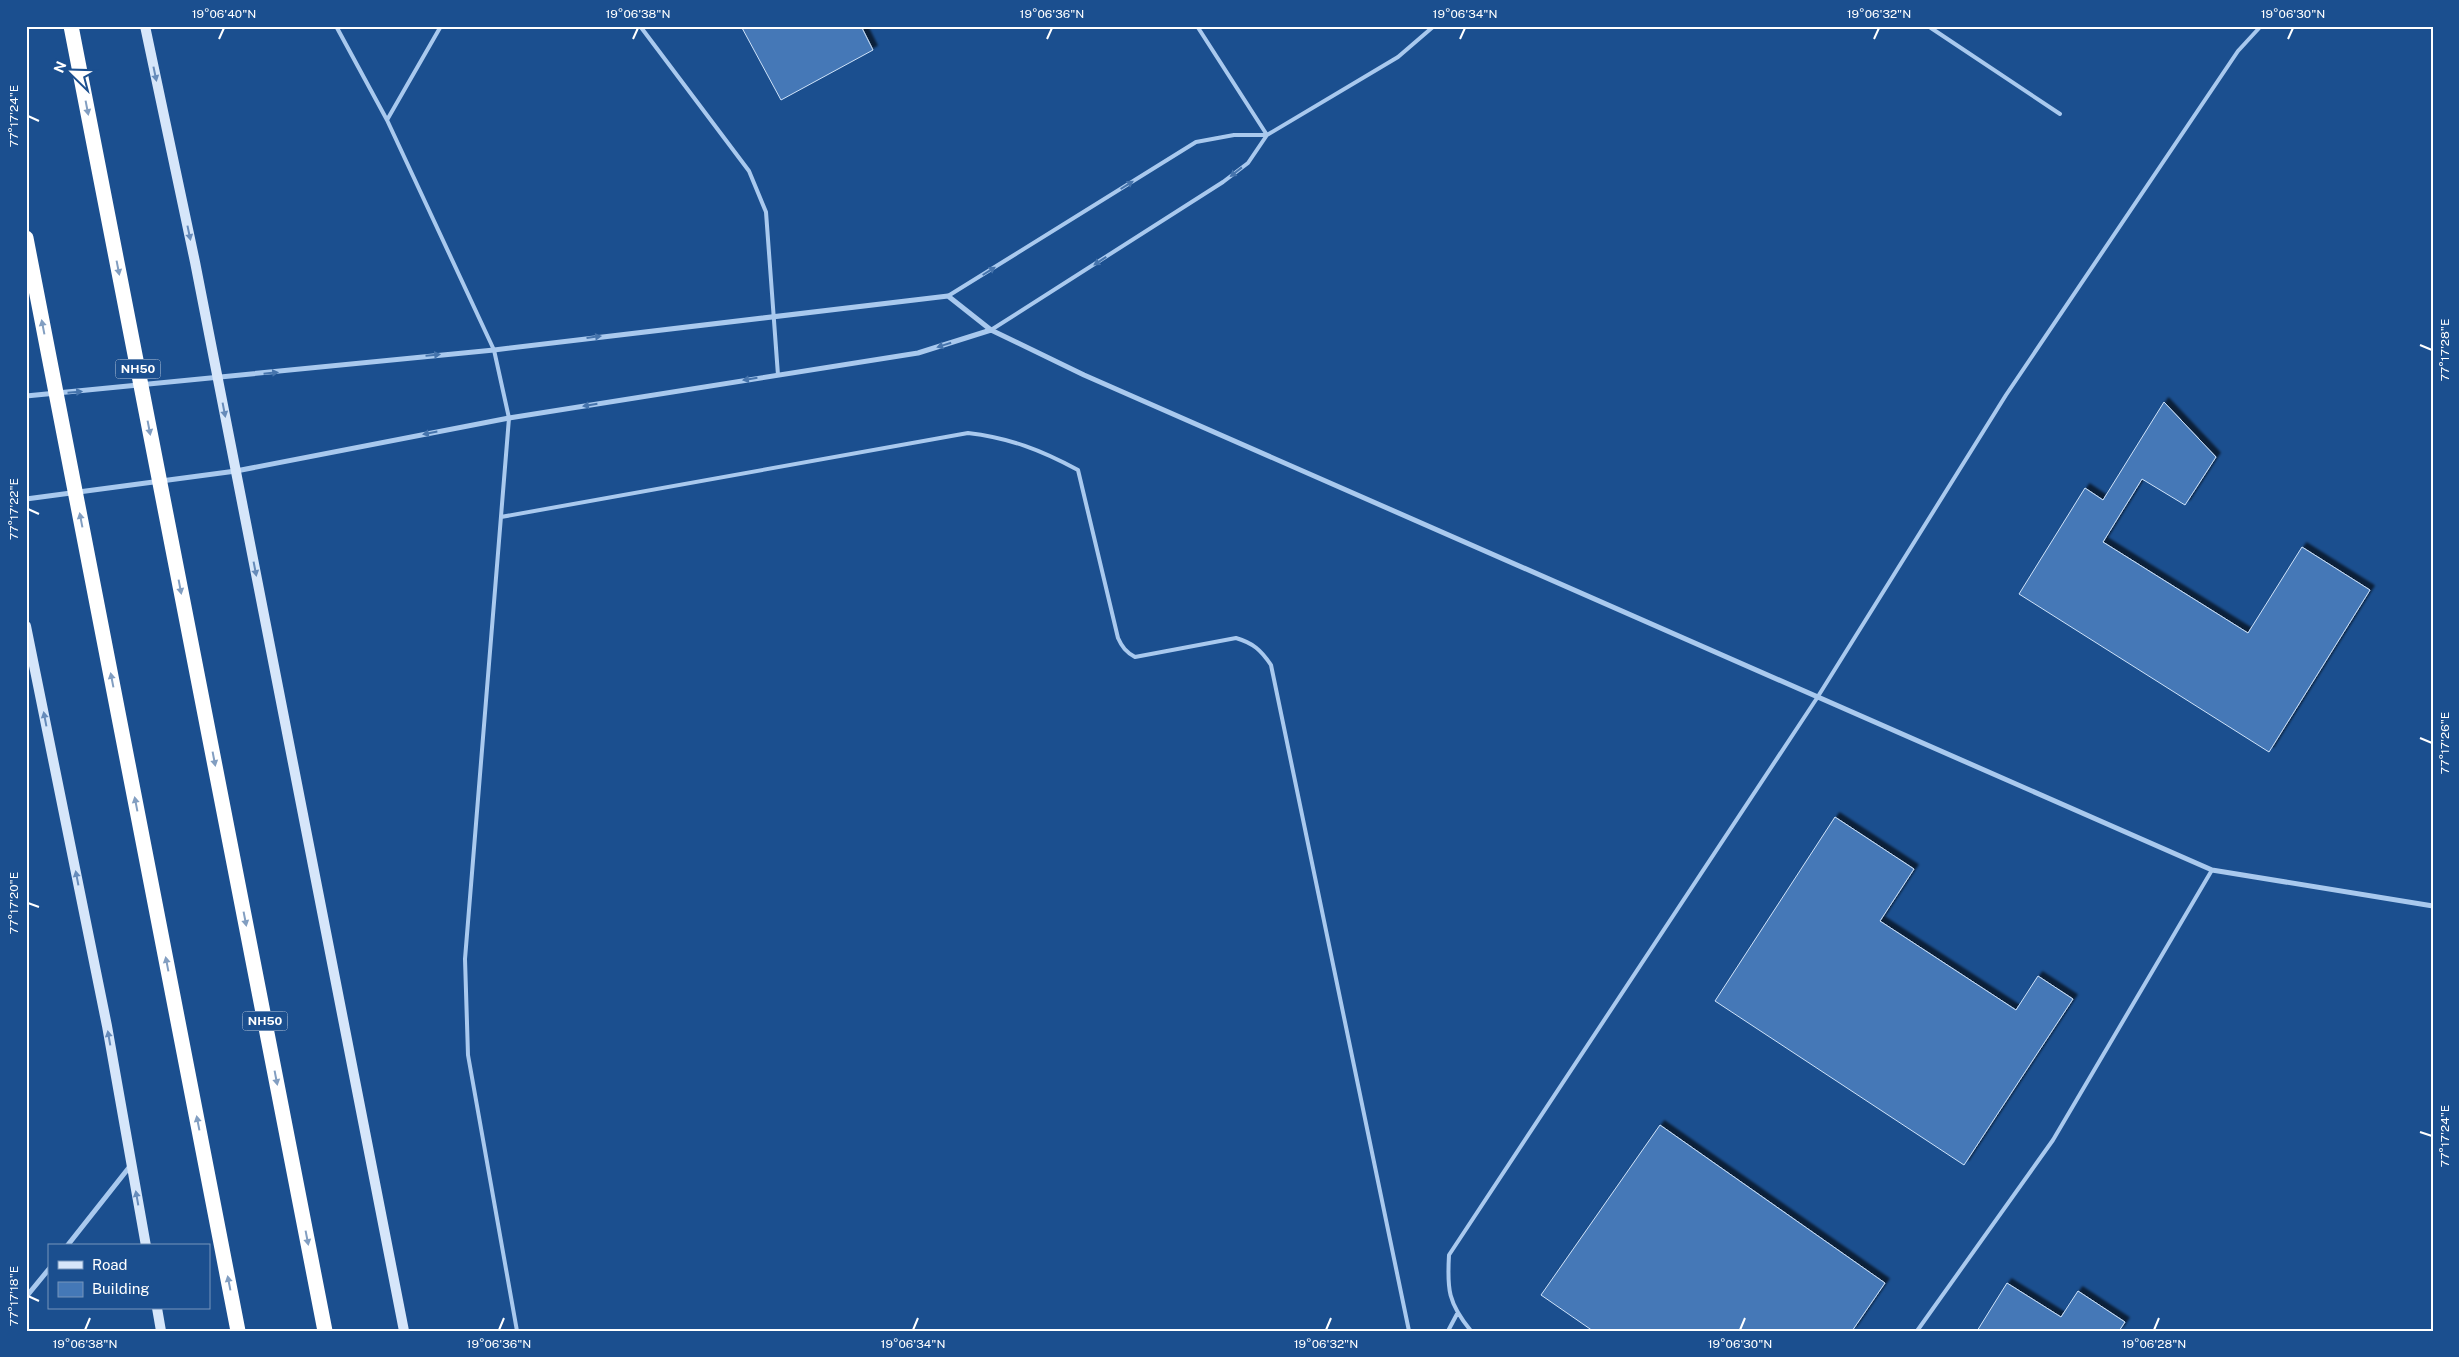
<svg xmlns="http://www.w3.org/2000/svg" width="2459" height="1357" font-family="'Public Sans',sans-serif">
<defs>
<filter id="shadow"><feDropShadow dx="4.5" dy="-4.5" stdDeviation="1" flood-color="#0009"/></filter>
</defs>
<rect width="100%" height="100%" fill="#1b4f8f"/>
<path fill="#4478b7" stroke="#cfe3fa" filter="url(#shadow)" d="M741,26H861L873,50L781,100Z
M2164,402L2216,457L2185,505L2142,479L2103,542L2248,633L2302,547L2370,590L2269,752L2019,594L2085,488L2103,500Z
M1835,817L1914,869L1880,921L2016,1010L2038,976L2073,999L1964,1165L1715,1001Z
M1660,1125L1885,1283L1852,1331H1593L1541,1295Z
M2007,1283L2061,1317L2078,1291L2125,1322L2119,1331H1977Z"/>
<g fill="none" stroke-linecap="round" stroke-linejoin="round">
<path stroke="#a9c9ee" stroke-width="4" d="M336,26L387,120L494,350L509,418L465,959L468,1055L517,1331
M640,26L749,171L766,212L778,375
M1197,26L1267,135
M1928,26L2060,114
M387,120L441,26
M948,296L1196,142L1234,135H1267
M991,330L1223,182L1248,163L1267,135L1398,57L1434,26
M501,517L968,433C1010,438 1041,450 1078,470L1118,638C1122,647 1126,652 1135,657L1236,638C1253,643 1261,650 1271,665L1409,1331
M1448,1331L1457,1314
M1471,1331C1448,1303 1447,1289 1449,1255L1817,698L2006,395L2238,51L2261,26
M1917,1331L2053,1140L2212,870"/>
<path stroke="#a9c9ee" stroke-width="5" d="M26,396L494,350L948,296L991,330L1084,375L2212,870L2433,906
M26,499L236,471L509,418L918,353L991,330
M67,1246L131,1165
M26,1297L49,1269"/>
<path stroke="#d6e6fa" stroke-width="10" d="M145,26L195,262L404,1331
M26,626L107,1026L146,1246
M157,1308L161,1331"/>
<path stroke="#fff" stroke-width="15" d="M71,26L325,1331
M26,238L238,1331"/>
</g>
<defs><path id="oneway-solid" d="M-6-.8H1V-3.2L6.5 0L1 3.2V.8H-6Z" transform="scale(1.25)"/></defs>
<g fill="#668bba">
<use href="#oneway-solid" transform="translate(155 74) rotate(78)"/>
<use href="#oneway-solid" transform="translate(189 233) rotate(78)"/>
<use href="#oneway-solid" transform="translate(224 410) rotate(79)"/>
<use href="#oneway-solid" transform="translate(255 569) rotate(79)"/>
<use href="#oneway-solid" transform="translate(45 719) rotate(-101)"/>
<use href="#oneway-solid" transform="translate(77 878) rotate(-101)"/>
<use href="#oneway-solid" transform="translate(109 1038) rotate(-100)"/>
<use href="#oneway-solid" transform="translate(137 1198) rotate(-100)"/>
</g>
<g fill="#829ec1">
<use href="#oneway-solid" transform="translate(87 108) rotate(79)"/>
<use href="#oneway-solid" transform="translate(118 268) rotate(79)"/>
<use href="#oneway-solid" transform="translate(43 327) rotate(-101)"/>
<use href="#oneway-solid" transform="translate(149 428) rotate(79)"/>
<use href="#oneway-solid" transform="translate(81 520) rotate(-101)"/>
<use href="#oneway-solid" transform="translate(180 587) rotate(79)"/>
<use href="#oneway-solid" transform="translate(112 680) rotate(-101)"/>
<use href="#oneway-solid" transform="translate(214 759) rotate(79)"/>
<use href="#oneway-solid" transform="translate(136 804) rotate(-101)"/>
<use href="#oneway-solid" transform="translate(245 919) rotate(79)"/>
<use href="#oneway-solid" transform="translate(167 964) rotate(-101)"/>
<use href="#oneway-solid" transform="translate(276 1078) rotate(79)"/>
<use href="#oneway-solid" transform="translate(198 1123) rotate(-101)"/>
<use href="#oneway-solid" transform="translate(307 1238) rotate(79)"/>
<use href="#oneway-solid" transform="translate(229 1283) rotate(-101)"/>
</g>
<g fill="#4674ac">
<use href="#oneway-solid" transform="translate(1236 172) rotate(142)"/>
<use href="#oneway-solid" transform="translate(1127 185) rotate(-32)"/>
<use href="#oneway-solid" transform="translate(1100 261) rotate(147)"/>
<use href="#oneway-solid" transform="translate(989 271) rotate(-32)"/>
<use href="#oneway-solid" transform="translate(594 337) rotate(-7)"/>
<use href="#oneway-solid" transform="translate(944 345) rotate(163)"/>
<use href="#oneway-solid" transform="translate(433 355) rotate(-5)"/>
<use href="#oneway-solid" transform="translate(271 373) rotate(-6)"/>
<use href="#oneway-solid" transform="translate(750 379) rotate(171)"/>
<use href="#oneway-solid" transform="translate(75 392) rotate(-5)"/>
<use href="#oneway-solid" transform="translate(590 405) rotate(171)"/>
<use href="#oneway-solid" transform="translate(430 433) rotate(169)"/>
</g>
<path fill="none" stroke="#fff" stroke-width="2" d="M219,39L224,28M633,39L638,28M1047,39L1052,28M1460,39L1465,28M1874,39L1879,28M2288,39L2293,28M28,116L39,121M2420,345L2432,350M28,509L39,514M2420,738L2432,743M28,903L39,907M2420,1132L2432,1136M28,1296L39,1301M85,1330L90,1318M499,1330L504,1318M913,1330L918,1318M1326,1330L1331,1318M1740,1330L1745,1318M2154,1330L2159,1318"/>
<g text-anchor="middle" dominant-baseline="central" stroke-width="5" stroke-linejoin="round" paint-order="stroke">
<g fill="#1b4f8f" stroke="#bbcadd" stroke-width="1">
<rect x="115.5" y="359.5" width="45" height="19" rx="4"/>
<rect x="242.5" y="1011.5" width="45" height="19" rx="4"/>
</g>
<g font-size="12" font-weight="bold" fill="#fff">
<text x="138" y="369">NH50</text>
<text x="265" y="1021">NH50</text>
</g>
</g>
<rect width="2459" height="1357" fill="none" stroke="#1b4f8f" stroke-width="55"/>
<rect x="48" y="1244" width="162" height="65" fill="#1b4f8f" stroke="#7695bc"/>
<rect x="58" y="1261" width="25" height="8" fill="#d6e6fa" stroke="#7695bc"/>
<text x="92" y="1270" font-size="15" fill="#ffffff">Road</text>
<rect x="58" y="1282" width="25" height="15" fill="#4478b7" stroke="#7695bc"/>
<text x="92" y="1294" font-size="15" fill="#ffffff">Building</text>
<g transform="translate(72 72) rotate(293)" stroke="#1b4f8f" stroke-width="4" paint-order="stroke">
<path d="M0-4L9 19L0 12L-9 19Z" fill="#ffffff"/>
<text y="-8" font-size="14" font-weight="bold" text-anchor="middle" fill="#ffffff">N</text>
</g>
<rect x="28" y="28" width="2404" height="1302" fill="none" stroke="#fff" stroke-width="2"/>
<g font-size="12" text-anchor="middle" fill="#fff">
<text x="224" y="18">19°06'40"N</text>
<text x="638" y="18">19°06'38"N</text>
<text x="1052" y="18">19°06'36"N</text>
<text x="1465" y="18">19°06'34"N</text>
<text x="1879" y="18">19°06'32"N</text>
<text x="2293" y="18">19°06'30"N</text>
<text transform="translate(14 116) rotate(-90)" y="4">77°17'24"E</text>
<text transform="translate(2445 350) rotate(-90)" y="4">77°17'28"E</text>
<text transform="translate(14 509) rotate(-90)" y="4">77°17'22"E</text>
<text transform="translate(2445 743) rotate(-90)" y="4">77°17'26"E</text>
<text transform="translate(14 903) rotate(-90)" y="4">77°17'20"E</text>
<text transform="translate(2445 1136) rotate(-90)" y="4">77°17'24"E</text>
<text transform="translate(14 1296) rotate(-90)" y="4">77°17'18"E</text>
<text x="85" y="1348">19°06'38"N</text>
<text x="499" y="1348">19°06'36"N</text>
<text x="913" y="1348">19°06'34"N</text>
<text x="1326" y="1348">19°06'32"N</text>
<text x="1740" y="1348">19°06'30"N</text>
<text x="2154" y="1348">19°06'28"N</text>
</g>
</svg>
